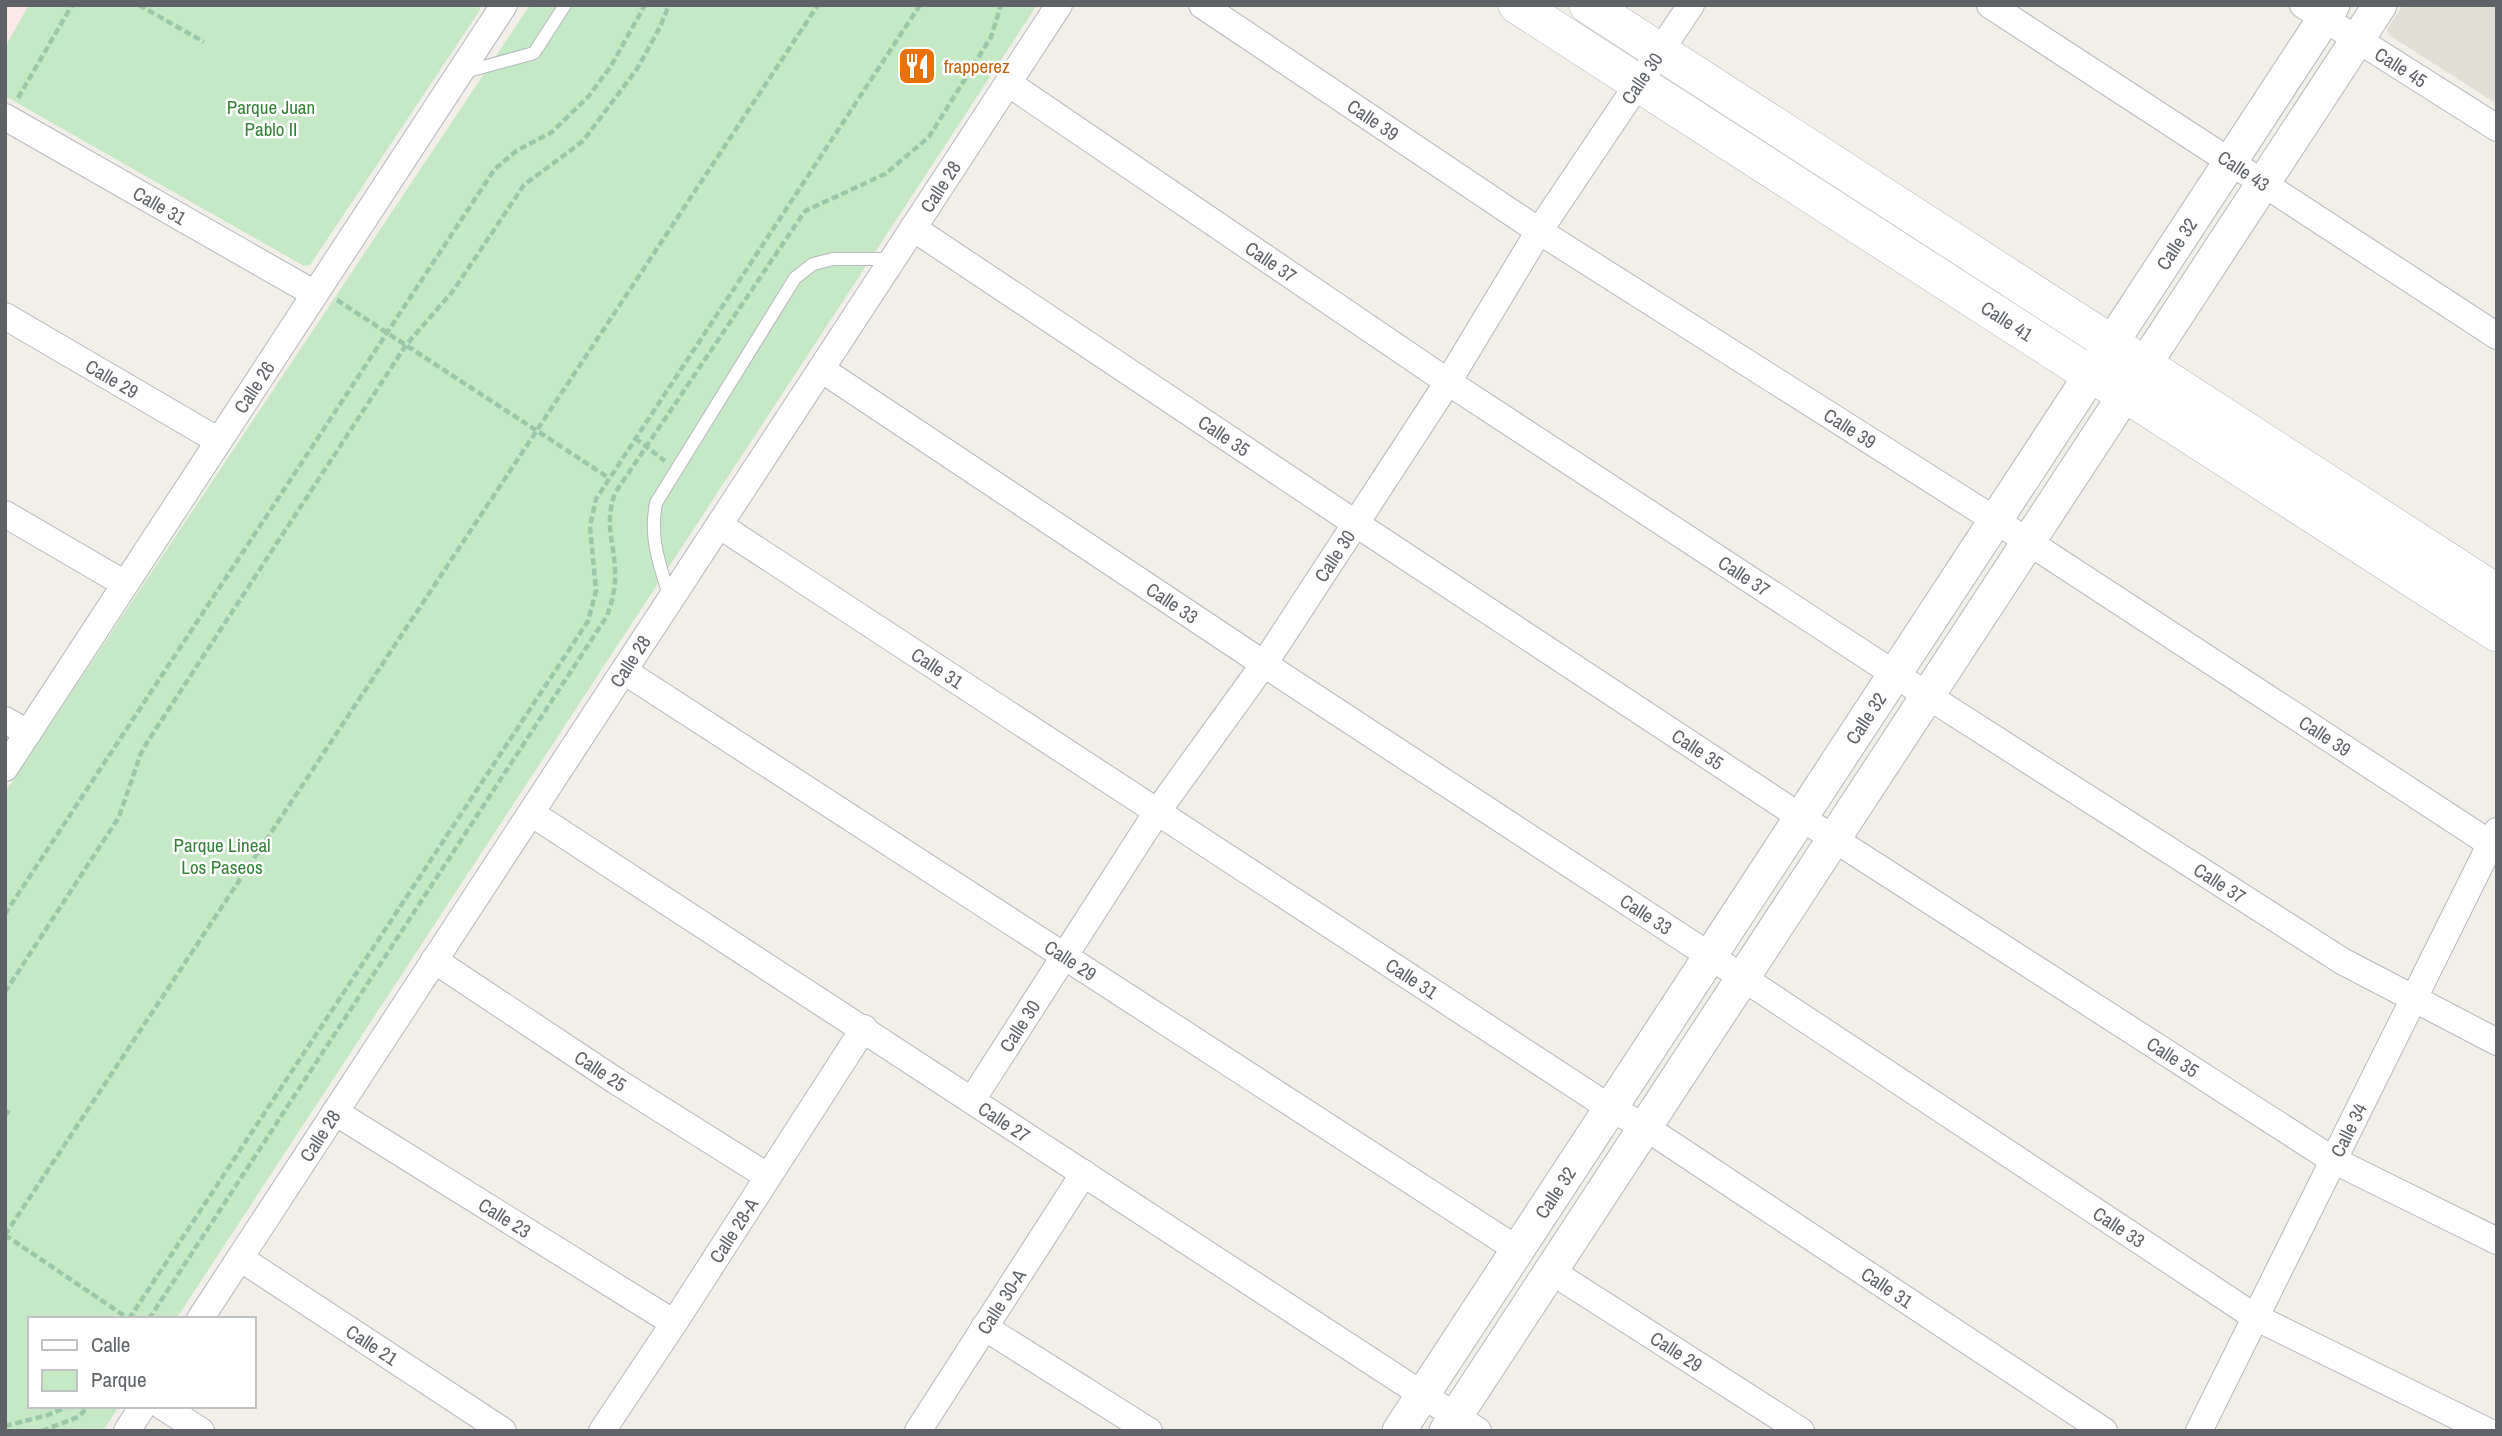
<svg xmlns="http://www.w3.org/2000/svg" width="2502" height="1436" font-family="'Archivo Narrow',sans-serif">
<rect width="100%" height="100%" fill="#f1efe8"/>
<path fill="#e1ded6" d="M2403,5H2497V104L2389,35L2387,29Z"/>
<path fill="#fce8e6" d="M5,5H29L5,47Z"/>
<path fill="#c5e8c5" d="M29,5H479L480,10L310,265L304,266L5,96V47Z
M530,5H1037L176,1319H30V1406H119L103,1431H5V792Z"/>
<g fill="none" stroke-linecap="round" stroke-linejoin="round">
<defs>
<path id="service" d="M465,72L534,53L565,5
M670,599C660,564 649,540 656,503L795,278L813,264L833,259H891"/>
<g id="minor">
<path id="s1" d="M1202,5L1539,231L1995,520L2497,848"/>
<path id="s2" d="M1990,5L2497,336"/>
<path id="s3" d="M2303,5L2497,128"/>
<path id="s4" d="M1008,83L1448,382L1928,696L2342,961L2497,1042"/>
<path id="s5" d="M5,117L315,294"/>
<path id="s6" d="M913,228L1355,523L1834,839L2333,1160L2497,1241"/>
<path id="s7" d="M5,316L219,441"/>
<path id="s8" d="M821,369L1264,664L1710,956L2255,1317L2487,1431"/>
<path d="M5,514L125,584"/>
<path id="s9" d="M719,525L1610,1108L1645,1127L2104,1431"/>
<path id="s10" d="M624,671L1518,1250"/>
<path d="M5,720L28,733"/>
<path id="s11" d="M5,768L504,5"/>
<path id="s12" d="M531,813L1478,1431"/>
<path id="s13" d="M434,960L616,1081L767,1176"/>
<path id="s14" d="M972,1100L1157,812L1264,664L1448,382L1539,231L1691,5"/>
<path id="s15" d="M335,1112L674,1323"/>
<path id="s16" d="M240,1258L503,1431"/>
<path id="s17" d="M1551,1271L1801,1431"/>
<path id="s18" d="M200,1319L1059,5"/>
<path d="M984,1327L1149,1431"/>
<path d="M162,1406L201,1431"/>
<path d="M127,1431L143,1406"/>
<path id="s19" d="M602,1431L674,1323L864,1028"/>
<path id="s20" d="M918,1431L1084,1173"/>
<path id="s21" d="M2199,1431L2497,831"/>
</g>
<g id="tertiary">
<path id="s22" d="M1399,1431L2333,5"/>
<path d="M1446,1431L2380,5"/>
</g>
<g id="secondary">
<path id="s23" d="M1517,5L2091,375L2126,394L2497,633"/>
<path d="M1588,5L2497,593"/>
</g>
</defs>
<use href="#service" stroke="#b5b8bc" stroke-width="14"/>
<use href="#minor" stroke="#b5b8bc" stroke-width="28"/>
<use href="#tertiary" stroke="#b5b8bc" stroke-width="35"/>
<use href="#secondary" stroke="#b6babf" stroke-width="38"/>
<path stroke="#9cc7a9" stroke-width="4.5" stroke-dasharray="7 3.5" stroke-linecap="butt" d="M139,5L204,42
M18,98L72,5
M337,300L609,478
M635,438L665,461
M5,914L494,170L516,151L552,132L588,97L611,66L645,5
M5,992L119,817L141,753L148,741L406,345L453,291L524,185L583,141L637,69L660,27L669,5
M5,1116L11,1108
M5,1235L818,5
M5,1235L129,1319
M129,1319L588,621L596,591L590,526L596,499L920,5
M149,1319L607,616C612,602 616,587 615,571C614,540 604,525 615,493L805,211L885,174L929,137L991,37L1001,5
M5,1426L48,1415L69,1406
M42,1431L78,1417L89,1406"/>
<use href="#service" stroke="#fff" stroke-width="12"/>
<use href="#minor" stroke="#fff" stroke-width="26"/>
<use href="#tertiary" stroke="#fff" stroke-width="33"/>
<use href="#secondary" stroke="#fff" stroke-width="37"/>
</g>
<defs>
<symbol id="restaurant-square" viewBox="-11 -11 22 22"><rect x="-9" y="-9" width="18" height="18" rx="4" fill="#e8710a" stroke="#fff"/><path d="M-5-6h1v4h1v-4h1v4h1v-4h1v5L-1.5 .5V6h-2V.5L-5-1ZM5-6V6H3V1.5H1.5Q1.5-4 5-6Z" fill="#fff"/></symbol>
</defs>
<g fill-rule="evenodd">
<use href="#restaurant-square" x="895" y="44" width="44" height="44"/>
</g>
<g text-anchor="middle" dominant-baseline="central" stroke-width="5" stroke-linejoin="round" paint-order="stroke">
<g font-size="19" fill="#c56008" stroke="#fff" text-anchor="start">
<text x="944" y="66">frapperez</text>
</g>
<g font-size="19" fill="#5f6368" stroke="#fff">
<text stroke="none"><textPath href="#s3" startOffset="116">Calle 45</textPath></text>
<text stroke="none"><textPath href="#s14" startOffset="1222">Calle 30</textPath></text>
<text stroke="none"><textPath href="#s1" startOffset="206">Calle 39</textPath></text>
<text stroke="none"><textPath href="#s2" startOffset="303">Calle 43</textPath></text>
<text stroke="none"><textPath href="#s18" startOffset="1353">Calle 28</textPath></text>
<text stroke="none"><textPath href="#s5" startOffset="178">Calle 31</textPath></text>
<text stroke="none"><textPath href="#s22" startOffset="1419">Calle 32</textPath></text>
<text stroke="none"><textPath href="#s4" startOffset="318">Calle 37</textPath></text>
<text stroke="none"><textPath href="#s23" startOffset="583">Calle 41</textPath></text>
<text stroke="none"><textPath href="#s7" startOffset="124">Calle 29</textPath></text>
<text stroke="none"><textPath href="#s11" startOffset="455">Calle 26</textPath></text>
<text stroke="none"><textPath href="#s1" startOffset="774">Calle 39</textPath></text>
<text stroke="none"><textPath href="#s6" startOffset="374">Calle 35</textPath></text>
<text stroke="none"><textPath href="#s14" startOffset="654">Calle 30</textPath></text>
<text stroke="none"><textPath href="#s4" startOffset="886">Calle 37</textPath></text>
<text stroke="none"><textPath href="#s8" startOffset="422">Calle 33</textPath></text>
<text stroke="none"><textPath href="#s18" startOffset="786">Calle 28</textPath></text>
<text stroke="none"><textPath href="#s9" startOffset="261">Calle 31</textPath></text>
<text stroke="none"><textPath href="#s22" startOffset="852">Calle 32</textPath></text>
<text stroke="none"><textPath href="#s1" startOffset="1340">Calle 39</textPath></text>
<text stroke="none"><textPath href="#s6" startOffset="942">Calle 35</textPath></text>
<text stroke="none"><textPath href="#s4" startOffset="1452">Calle 37</textPath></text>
<text stroke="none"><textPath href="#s8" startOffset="989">Calle 33</textPath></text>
<text stroke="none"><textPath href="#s10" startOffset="532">Calle 29</textPath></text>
<text stroke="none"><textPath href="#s9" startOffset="828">Calle 31</textPath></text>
<text stroke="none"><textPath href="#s14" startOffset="88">Calle 30</textPath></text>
<text stroke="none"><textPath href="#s6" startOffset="1508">Calle 35</textPath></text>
<text stroke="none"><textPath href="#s13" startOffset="200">Calle 25</textPath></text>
<text stroke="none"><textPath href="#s12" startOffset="565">Calle 27</textPath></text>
<text stroke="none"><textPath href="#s21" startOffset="336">Calle 34</textPath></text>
<text stroke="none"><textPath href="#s18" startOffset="219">Calle 28</textPath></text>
<text stroke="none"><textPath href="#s22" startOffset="285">Calle 32</textPath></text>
<text stroke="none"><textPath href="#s15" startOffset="200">Calle 23</textPath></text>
<text stroke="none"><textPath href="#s8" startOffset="1556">Calle 33</textPath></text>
<text stroke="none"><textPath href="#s19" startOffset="240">Calle 28-A</textPath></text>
<text stroke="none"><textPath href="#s9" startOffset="1395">Calle 31</textPath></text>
<text stroke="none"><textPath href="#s20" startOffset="154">Calle 30-A</textPath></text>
<text stroke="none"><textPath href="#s16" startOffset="158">Calle 21</textPath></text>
<text stroke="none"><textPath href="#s17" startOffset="149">Calle 29</textPath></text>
</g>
<g font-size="19" fill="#348238" stroke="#fff">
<text x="271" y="107">Parque Juan<tspan x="271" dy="22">Pablo II</tspan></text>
<text x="222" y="845">Parque Lineal<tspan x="222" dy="22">Los Paseos</tspan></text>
</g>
</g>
<rect width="2502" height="1436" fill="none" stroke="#5f6368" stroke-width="14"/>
<rect x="28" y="1317" width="228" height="91" fill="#ffffff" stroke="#bfc1c3" stroke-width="2"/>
<rect x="42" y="1340" width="35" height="10" fill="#ffffff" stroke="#bfc1c3" stroke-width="2"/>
<text x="91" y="1352" font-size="21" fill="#5f6368">Calle</text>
<rect x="42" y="1370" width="35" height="21" fill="#c5e8c5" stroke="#bfc1c3" stroke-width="2"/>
<text x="91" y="1387" font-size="21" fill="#5f6368">Parque</text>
</svg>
